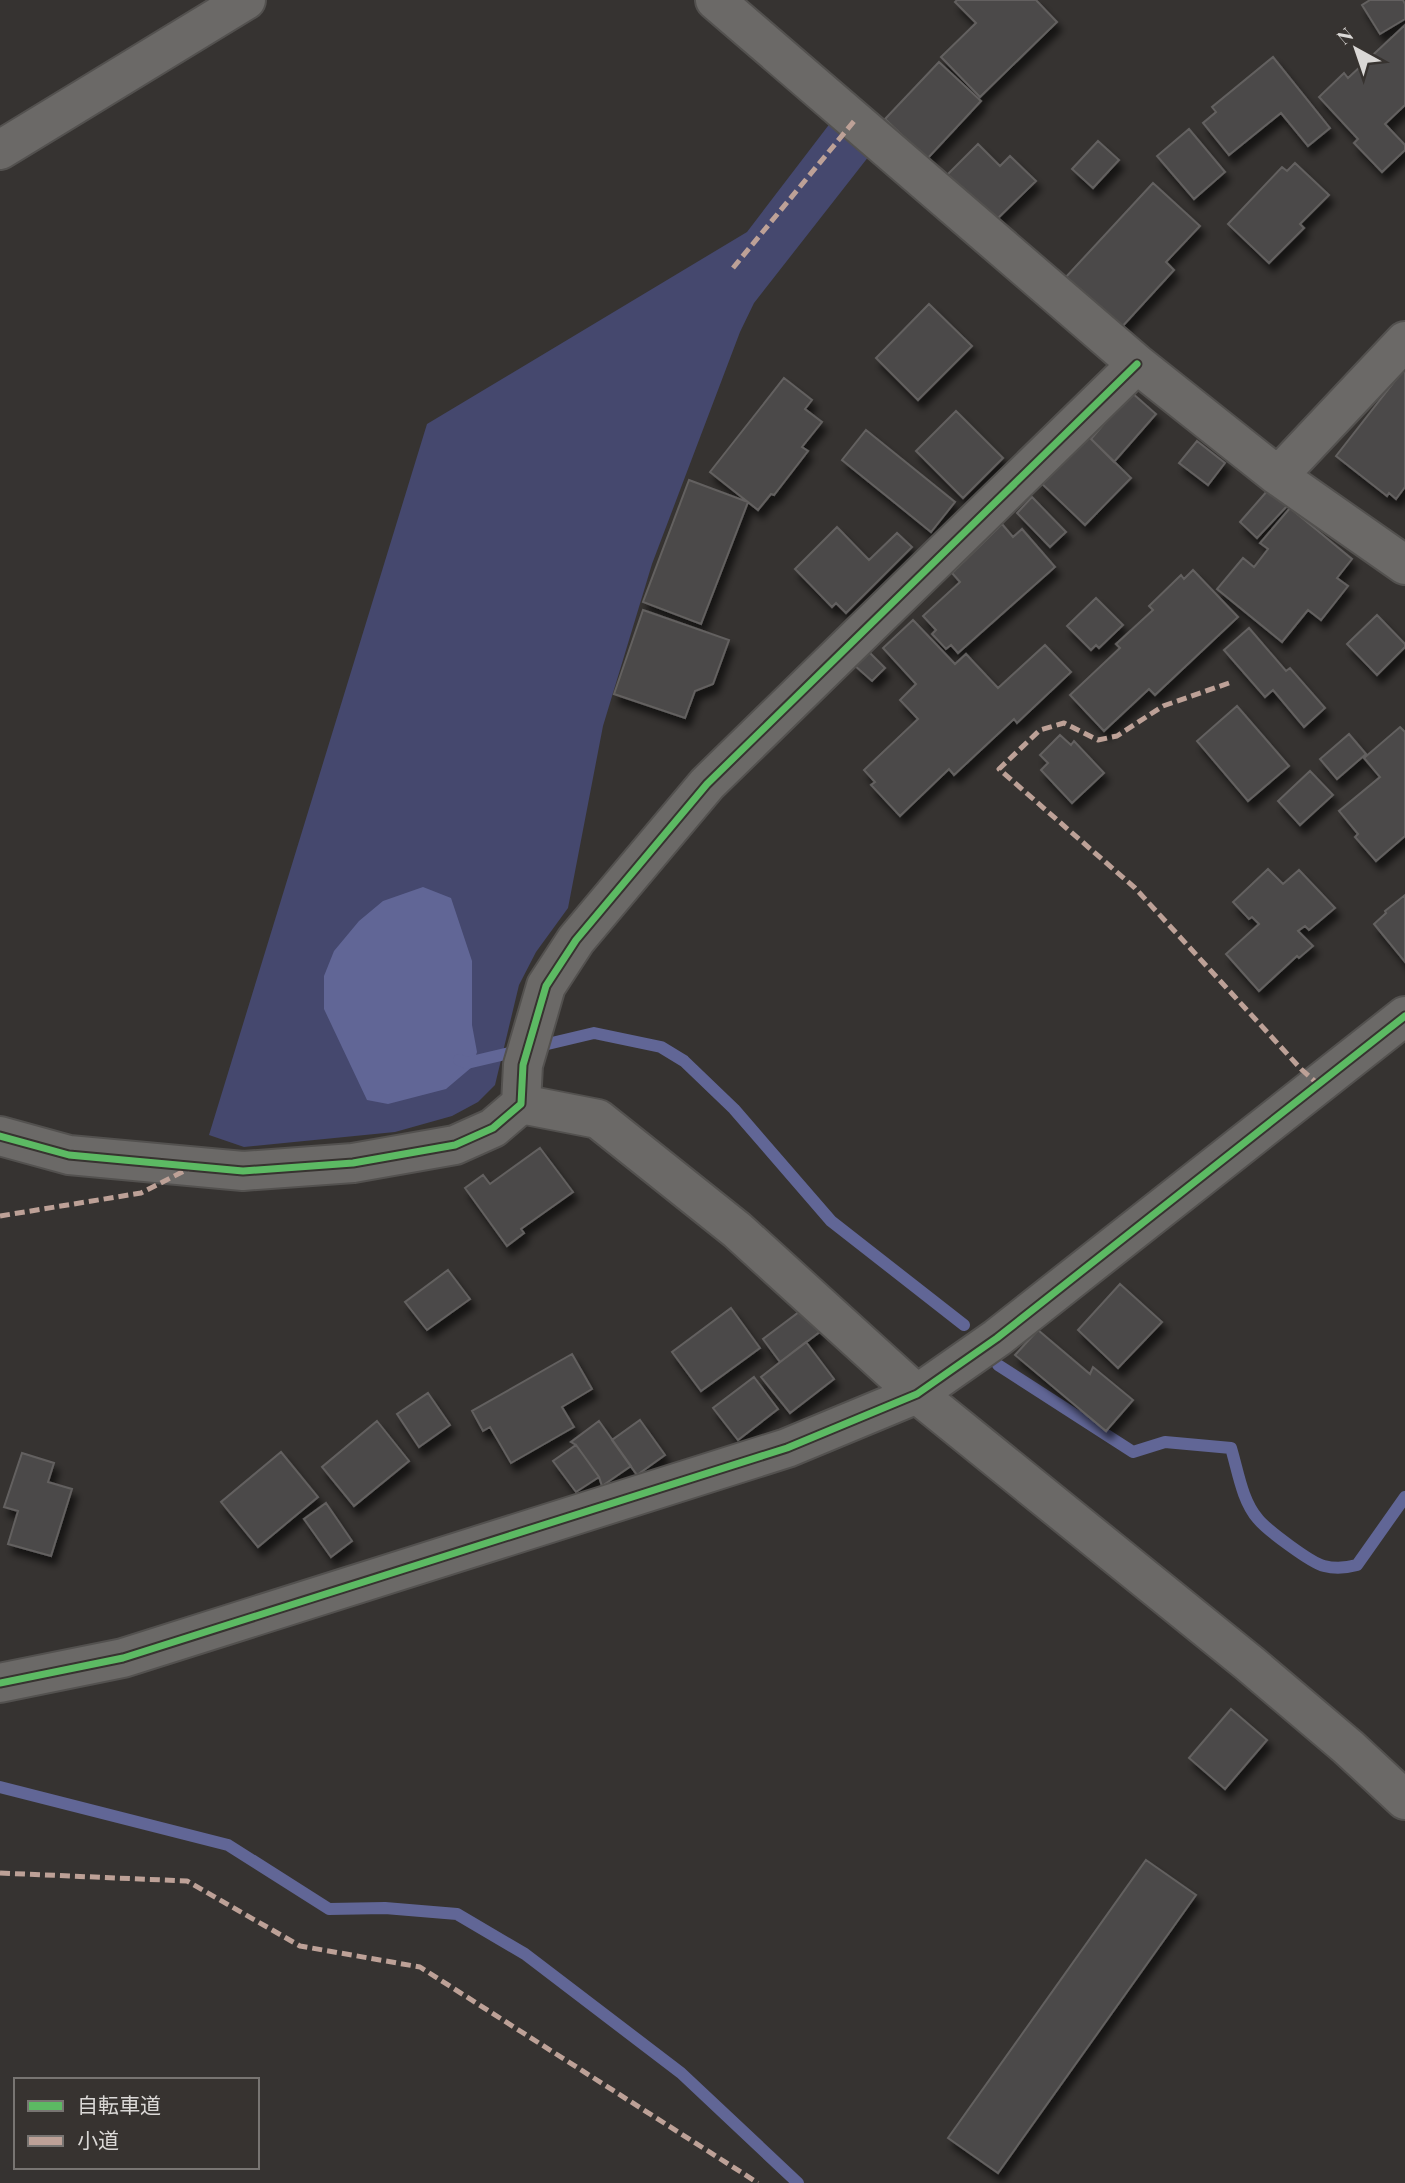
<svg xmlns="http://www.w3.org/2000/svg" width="1405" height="2183" font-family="'Playfair Display','Noto Sans JP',serif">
<defs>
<filter id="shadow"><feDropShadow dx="4.5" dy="8" stdDeviation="3.5" flood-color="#0009"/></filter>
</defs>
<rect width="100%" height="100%" fill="#363331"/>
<path fill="#45486e" d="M831,122L869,156L754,303L740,332L652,564L603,726L568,908L536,952L519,985L495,1085L478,1102L452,1116L395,1132L244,1147L209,1135L427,424L747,232Z"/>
<path fill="#616696" d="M423,887L451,898L472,961V1025L477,1052L472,1067L446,1089L388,1104L367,1100L324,1009V976L334,951L359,921L383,901Z"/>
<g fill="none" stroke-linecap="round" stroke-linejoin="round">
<path stroke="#616696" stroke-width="12" d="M459,1060L467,1063L594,1033L661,1047L684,1061L734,1109L831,1221L964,1325
M998,1365L1133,1452L1165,1442L1231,1448C1238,1471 1242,1501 1258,1519C1267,1530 1311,1563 1324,1566C1336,1569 1346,1568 1357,1565L1405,1497
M0,1787L228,1845L329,1909L385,1908L457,1914L525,1954L681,2073L798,2183"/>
</g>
<path fill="#4c4a48" stroke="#636160" stroke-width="2" filter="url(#shadow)" d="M957,0H1036L1057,22L980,97L941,57L976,23L955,2Z
M1370,0H1403L1405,4V19L1380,34L1362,5Z
M1405,25V105L1385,124L1405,145V150L1382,172L1354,143L1358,139L1319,97L1344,73L1348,78Z
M1273,57L1330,128L1308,146L1281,113L1229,155L1203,123L1216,112L1212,107Z
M939,62L981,101L927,159L885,119Z
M1189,129L1225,172L1194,199L1157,156Z
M1098,141L1119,160L1093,188L1072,169Z
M978,144L1000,166L1010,156L1036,181L994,222L947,175Z
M1295,163L1329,195L1300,224L1304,228L1269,263L1228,224L1282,167L1287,171Z
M1153,183L1200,226L1166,262L1174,270L1120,329L1065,278Z
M929,304L972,346L918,400L876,358Z
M1405,368V487L1396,499L1389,493L1387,496L1336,456Z
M784,378L812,400L805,409L822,422L802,447L808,451L774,495L771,494L758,510L710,472Z
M1131,392L1156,414L1114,462L1091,439Z
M956,411L1003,458L963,498L916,451Z
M866,430L955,502L931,532L842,460Z
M1086,434L1131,478L1085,525L1039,481Z
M1197,441L1225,463L1208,485L1179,463Z
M689,480L748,502L701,624L643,602Z
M1268,490L1287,506L1257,538L1240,522Z
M1032,497L1066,532L1050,547L1017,513Z
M1290,508L1352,559L1337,578L1348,586L1321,620L1308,610L1282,642L1217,589L1243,558L1254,567L1268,549L1260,543Z
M1002,524L1013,537L1022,529L1055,567L958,653L951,645L946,649L932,634L936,630L923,616L960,582L952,573Z
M837,527L869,560L897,533L912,547L846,613L836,603L832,607L795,569Z
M1193,570L1238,617L1155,695L1149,689L1104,731L1070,695L1120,648L1116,644L1153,610L1149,606L1181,575L1184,579Z
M1096,598L1123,625L1099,648L1096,645L1091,650L1067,626Z
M643,610L729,640L713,684L695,691L685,718L614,694Z
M1377,615L1405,644V647L1377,675L1347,644Z
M913,620L955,664L966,654L998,688L1045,645L1071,672L1017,723L1014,719L954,775L949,769L900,816L871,785L875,782L864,770L918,719L900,700L916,684L883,648Z
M1249,628L1286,671L1290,668L1325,708L1304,727L1273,690L1265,697L1224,650Z
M868,651L885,668L872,681L854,665Z
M1237,706L1289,766L1248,801L1197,741Z
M1400,727L1405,732V836L1376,861L1355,837L1358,834L1339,811L1380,777L1364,758Z
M1349,734L1366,754L1337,779L1320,759Z
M1060,735L1071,745L1074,741L1104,773L1072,803L1041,770L1048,763L1040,755Z
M1310,771L1333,795L1300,825L1278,801Z
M1268,869L1283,884L1299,870L1335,908L1309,930L1305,926L1298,931L1313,946L1299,958L1297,956L1259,991L1226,954L1259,924L1252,917L1249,919L1233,902Z
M1405,895V962L1374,924L1386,913L1385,911Z
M540,1148L573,1192L521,1229L524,1233L507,1246L465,1188L483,1175L490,1184Z
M448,1270L470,1299L427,1330L405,1302Z
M1120,1284L1162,1322L1118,1368L1078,1330Z
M731,1308L760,1348L701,1391L672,1352Z
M803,1309L821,1331L780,1362L763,1339Z
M1038,1330L1090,1374L1093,1367L1133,1400L1106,1431L1015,1355Z
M806,1342L834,1379L790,1413L761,1377Z
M572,1354L592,1389L562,1407L574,1427L511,1463L490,1427L483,1431L472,1411Z
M754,1377L778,1409L738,1440L713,1408Z
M428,1393L450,1425L419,1447L397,1414Z
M640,1420L665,1455L637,1475L612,1440Z
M377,1421L409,1461L354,1506L322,1467Z
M599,1421L631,1466L602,1486L599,1477L576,1445L571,1442Z
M576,1445L599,1477L576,1492L553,1461Z
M281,1452L318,1497L258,1547L221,1502Z
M22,1453L54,1463L48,1482L72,1489L51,1556L8,1544L18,1511L4,1507Z
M326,1503L352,1541L331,1557L304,1519Z
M1231,1709L1267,1740L1225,1789L1189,1758Z
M1146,1860L1196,1895L998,2173L948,2138Z"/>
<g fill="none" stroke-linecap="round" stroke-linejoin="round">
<defs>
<path id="street" d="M715,0L1137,364L1278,476L1405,565
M0,150L246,0
M1278,476L1405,341
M521,1104L598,1119L737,1230L917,1394L1249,1663L1348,1747L1405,1800
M0,1136L69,1155L243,1171L353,1163L455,1145L493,1128L521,1104L523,1065L546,986L576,940L707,784L1137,364
M0,1683L123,1658L787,1448L917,1394L997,1338L1405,1016"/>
</defs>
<use href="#street" stroke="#53514f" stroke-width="42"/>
<use href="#street" stroke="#6b6967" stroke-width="38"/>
<path stroke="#bda197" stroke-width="5" stroke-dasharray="10 5" stroke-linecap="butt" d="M733,268L855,120
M1229,683L1163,706L1117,736L1098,740L1064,723L1040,730L999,769L1135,888L1301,1069L1318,1084
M0,1216L141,1193L190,1168
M0,1873L187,1881L300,1946L420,1967L758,2183"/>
<defs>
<path id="cycleway" d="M0,1136L69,1155L243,1171L353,1163L455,1145L493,1128L521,1104L523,1065L546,986L576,940L707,784L1137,364
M0,1683L123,1658L787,1448L917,1394L997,1338L1405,1016"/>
</defs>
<use href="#cycleway" stroke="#373330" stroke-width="11"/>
<use href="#cycleway" stroke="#5cba63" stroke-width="7"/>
</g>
<rect x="14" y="2078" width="245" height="91" fill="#373330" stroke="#787572" stroke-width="2"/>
<rect x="28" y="2101" width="35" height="10" fill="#5cba63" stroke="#787572" stroke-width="2"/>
<text x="77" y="2113" font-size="21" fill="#dad8d6">自転車道</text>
<rect x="28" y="2136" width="35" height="10" fill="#bda197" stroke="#787572" stroke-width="2"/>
<text x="77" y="2148" font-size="21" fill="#dad8d6">小道</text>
<g transform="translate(1356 49) rotate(320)" stroke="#373330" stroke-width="5" paint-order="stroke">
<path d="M0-5L12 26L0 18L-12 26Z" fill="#dad8d6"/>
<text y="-10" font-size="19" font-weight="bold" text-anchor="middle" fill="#dad8d6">N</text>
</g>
</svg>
